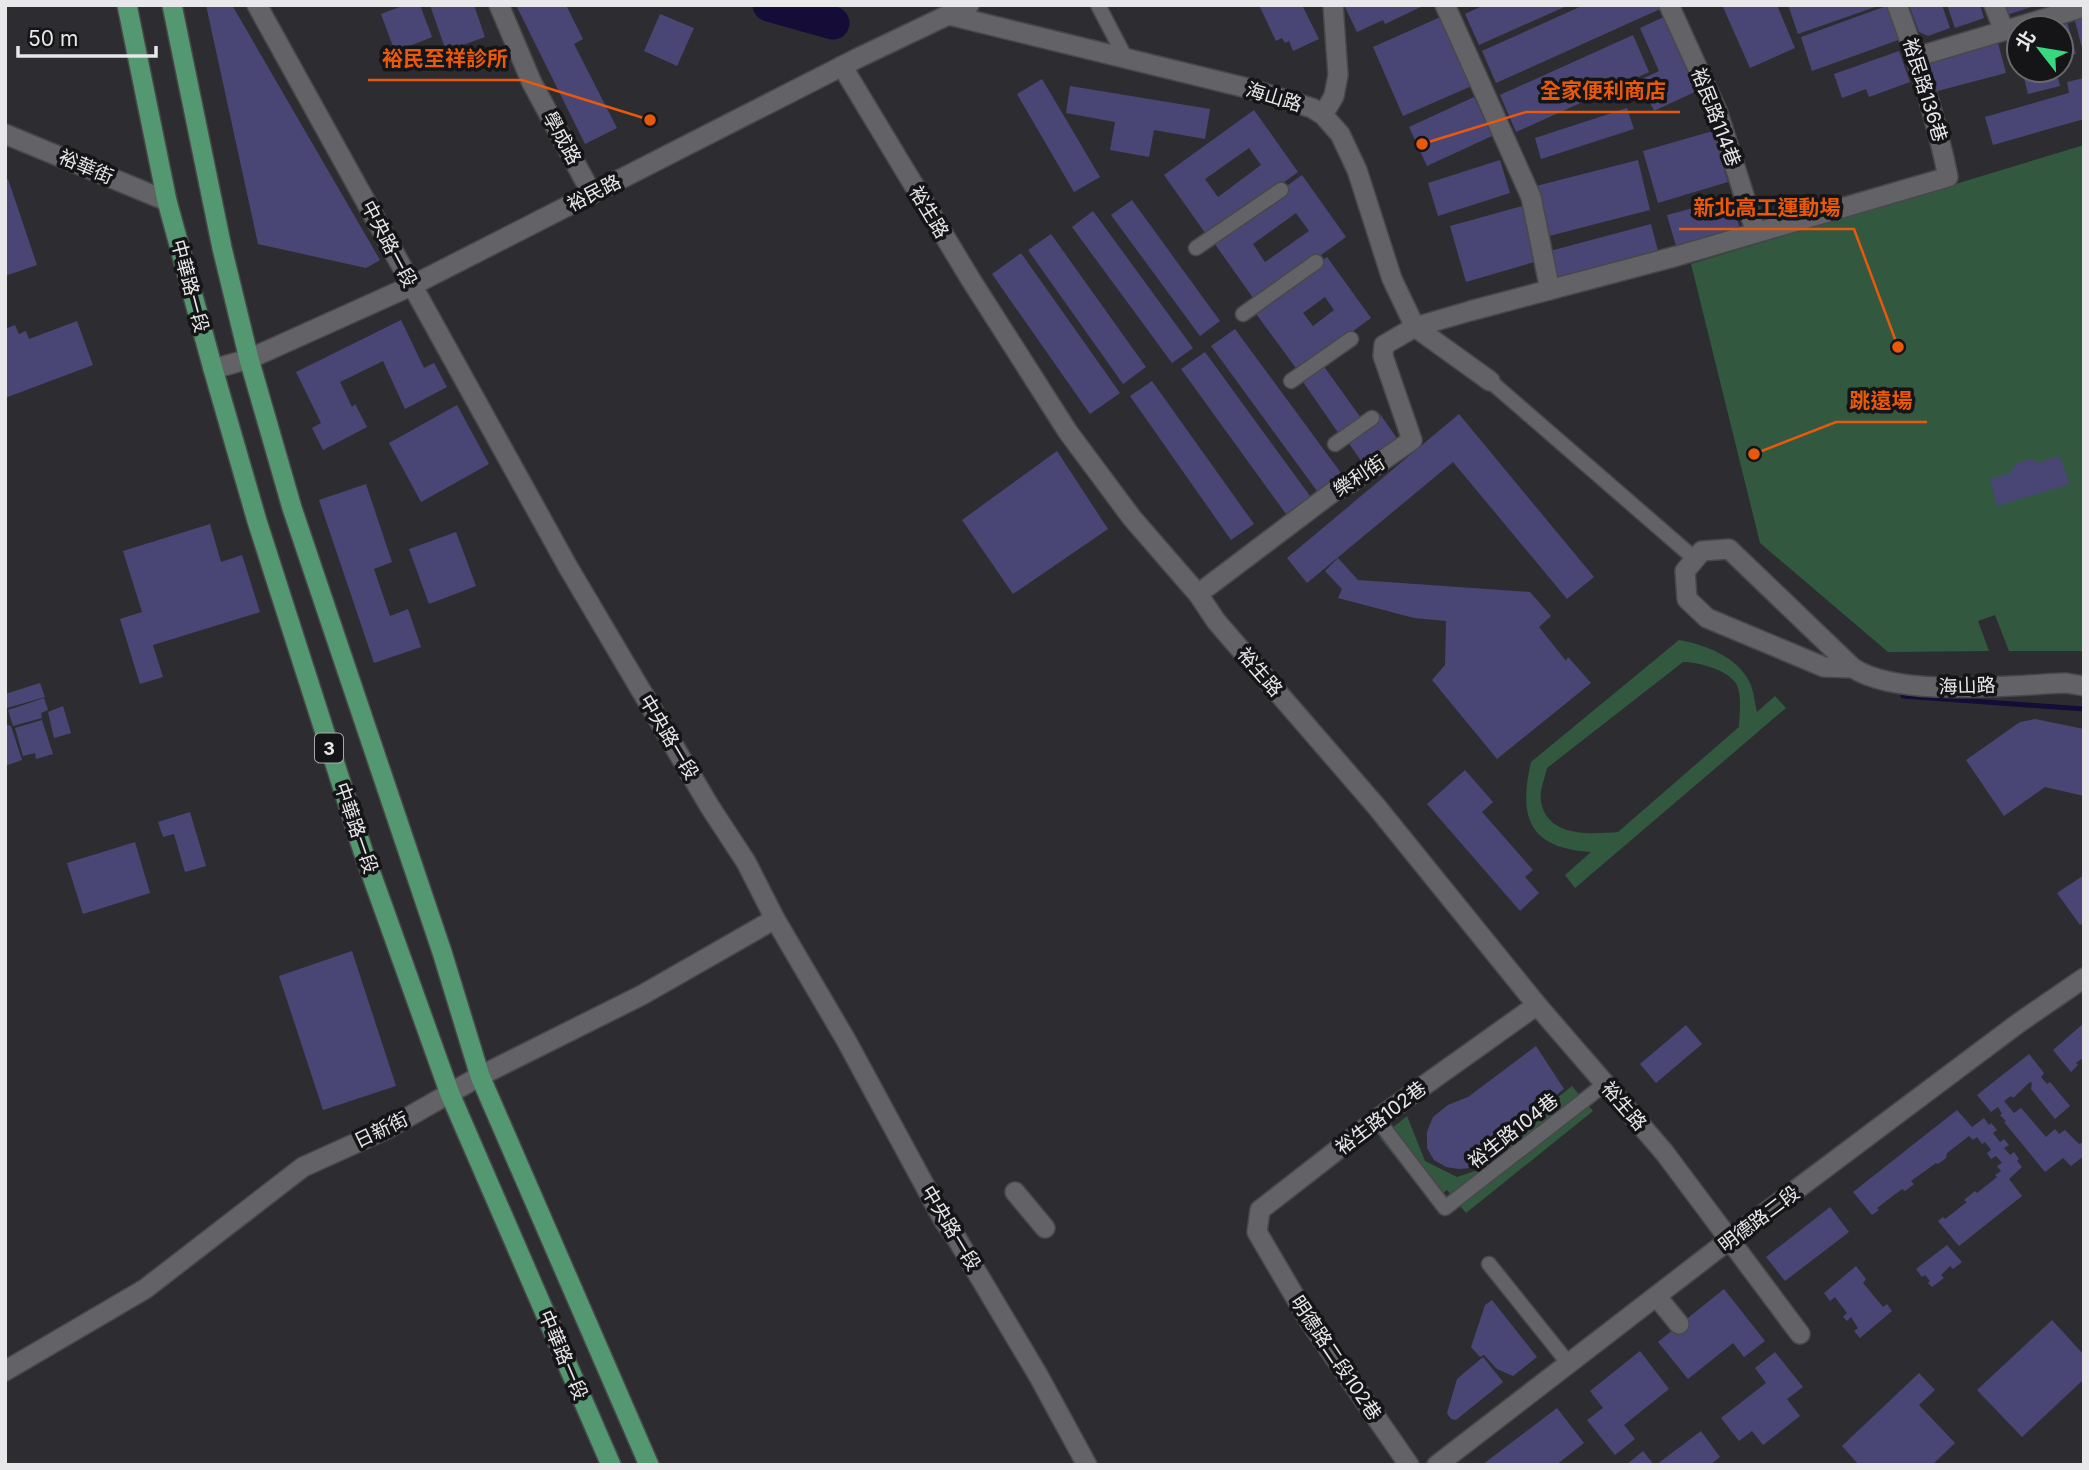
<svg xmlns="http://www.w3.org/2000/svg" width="2089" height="1470" font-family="Inter,'Noto Sans TC',sans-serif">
<rect width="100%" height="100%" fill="#2d2d31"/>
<path fill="#32593f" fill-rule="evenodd" d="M2084,145V651H2009L1995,615L1978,621L1989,651L1888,652L1760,543L1691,264Z
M1679,640C1706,645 1739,657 1751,685C1754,694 1755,704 1757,712L1775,696L1786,708L1575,888L1565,875L1591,852C1584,851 1576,851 1569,849C1521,839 1522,801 1531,762ZM1683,662C1698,662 1725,669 1735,682C1743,693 1739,715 1739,727L1618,832C1591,834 1548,838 1541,802C1539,791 1545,778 1547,768Z
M1572,1086L1593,1111L1466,1213L1447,1190L1431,1202L1380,1138L1407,1116L1425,1161L1457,1177L1484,1168L1500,1144Z"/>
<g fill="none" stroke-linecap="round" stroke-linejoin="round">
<path stroke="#150c37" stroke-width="5" d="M1903,696L2084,709"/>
<path stroke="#150c37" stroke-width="33" d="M769,5L833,23"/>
</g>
<path fill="#494676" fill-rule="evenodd" d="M206,5H232L380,260L366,268L258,244Z
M405,5H420L432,37L395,52L381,14Z
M430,5H474L485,37L446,51Z
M516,5H566L583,39L574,44L617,128L585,144Z
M1259,5H1302L1319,39L1293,51L1289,41L1285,43L1282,38L1276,41Z
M1344,5H1425L1385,24L1383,20L1357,32Z
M1484,5H1569L1479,45L1465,14Z
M1584,5H1669L1496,83L1482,51Z
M1728,5H1777L1795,48L1750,68L1723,7Z
M1788,5H1878V6L1798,34Z
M1889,5L1901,39L1812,71L1801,37Z
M1909,5H1942L1950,28L1928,36L1919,32Z
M1947,5H1980L1984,18L1955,28Z
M2000,5H2034V6L2004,16Z
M660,14L694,28L677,66L644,51Z
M2084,14V52H2083L2074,17Z
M1445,15L1474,85L1403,116L1373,47Z
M1668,15L1701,89L1654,111L1640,80L1659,71L1640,28Z
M2066,18L2076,54L2061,58V28H2031Z
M1633,35L1649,72L1516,132L1500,95Z
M1997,39L2006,73L1926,94L1918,60Z
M1899,51L1910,82L1869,97L1866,89L1842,98L1834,74Z
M2022,70H2056L2060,86L2028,94Z
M2084,78V119L1993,145L1985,117L2069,93L2067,82Z
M1042,79L1100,177L1074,192L1017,94Z
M1070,86L1210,109L1205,139L1154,130L1149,157L1110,150L1115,122L1066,113Z
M1474,97L1492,136L1427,166L1409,127Z
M1627,108L1634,129L1541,159L1535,138Z
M1254,110L1298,172L1208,237L1164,175ZM1249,148L1261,165L1218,197L1205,179Z
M1713,131L1728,182L1658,203L1643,151Z
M1500,160L1510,193L1438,216L1428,183Z
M1638,160L1650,210L1549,236L1536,186Z
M1302,175L1346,237L1256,302L1212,240ZM1296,213L1309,231L1265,262L1253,244Z
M8,179L37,265L5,276V181Z
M1731,198L1740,229L1676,246L1667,215Z
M1132,200L1220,321L1200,336L1111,215Z
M1526,205L1541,260L1466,282L1450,226Z
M1093,211L1193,348L1172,363L1072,227Z
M1651,224L1658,251L1557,277L1550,251Z
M1051,234L1146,367L1123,384L1028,250Z
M1021,253L1120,393L1090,414L992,274Z
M1327,257L1371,318L1298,371L1254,311ZM1325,297L1334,310L1313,326L1303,313Z
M401,320L424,368L434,363L447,387L405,409L383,361L340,382L352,407L355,404L367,427L323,450L312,428L321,423L296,372Z
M77,321L93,365L5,398V368H7L5,329L15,325L19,334L26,331L29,339Z
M1235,329L1341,473L1317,491L1211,346Z
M1205,352L1310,496L1286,514L1181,369Z
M1320,361L1361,418L1339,434L1299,376Z
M1152,381L1254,524L1231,540L1130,396Z
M457,405L489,464L421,502L389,443Z
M1380,414L1398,440L1364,465L1345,438Z
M1459,414L1594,577L1567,599L1453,462L1307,583L1287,558Z
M1057,451L1108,529L1013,594L962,520Z
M2059,456L2070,484L1997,506L1990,479L2011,473L2016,464L2030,459L2038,463Z
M366,484L392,562L374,569L390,616L408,609L421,647L374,663L319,500Z
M210,524L221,562L242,555L260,612L153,645L163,677L140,684L120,619L142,612L123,551Z
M456,532L476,586L429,604L409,549Z
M1338,558L1358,580L1530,592L1551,616L1539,627L1566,661L1568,657L1591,683L1497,759L1432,680L1445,665L1446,621L1414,618L1338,598L1342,589L1325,571Z
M40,683L45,697L7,708L5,694Z
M44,698L48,710L41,713L42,718L13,726L8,710Z
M63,706L71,733L54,738L48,712Z
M2035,719L2084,729V796L2045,787L2004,816L1966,760L2020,722Z
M42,720L53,754L36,759L35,753L23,756L15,728Z
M5,724L11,726L22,760L5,766Z
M1465,770L1493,802L1482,812L1533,870L1525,877L1539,893L1520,911L1427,804Z
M190,812L206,866L185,872L174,834L163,837L158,822Z
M135,842L150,893L83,914L67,863Z
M2084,875V923L2080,925L2057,893Z
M352,951L396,1086L323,1110L279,976Z
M2084,1023V1057L2076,1063L2078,1065L2071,1072L2053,1050Z
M1686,1025L1702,1044L1656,1083L1640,1064Z
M1536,1046L1564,1089L1496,1142L1483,1160L1470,1168L1459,1169L1446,1167L1434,1160L1427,1148V1132L1433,1117L1448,1105L1468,1097Z
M2029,1054L2044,1073L2041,1077L2047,1084L2050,1082L2070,1106L2055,1119L2031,1089L2032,1083L2030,1082L2013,1098L2011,1096L2004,1101L2014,1113L2021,1108L2046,1137L2055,1129L2059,1134L2065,1130L2079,1144L2081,1143L2084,1145V1156L2071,1166L2063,1158L2045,1172L2004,1122L2006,1121L2000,1115L2002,1114L1998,1107L1991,1112L1977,1095Z
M1957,1110L1972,1127L1984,1118L1989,1125L1991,1123L1997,1130L1993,1133L2000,1142L2004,1139L2009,1145L2004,1148L2010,1155L2014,1152L2019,1159L2017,1161L2022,1167L2009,1179L2022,1196L1959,1246L1938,1221L1943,1217L1945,1219L1967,1202L1964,1200L1975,1191L1977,1193L1997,1177L1995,1175L2001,1171L1997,1166L2002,1163L1996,1156L1991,1159L1987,1153L1991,1150L1985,1142L1982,1144L1977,1137L1973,1140L1969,1136L1947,1153L1946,1158L1938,1164L1936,1163L1911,1181L1914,1184L1905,1191L1902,1189L1877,1208L1879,1210L1872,1215L1853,1192Z
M1830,1207L1849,1232L1785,1281L1766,1257Z
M1947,1245L1962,1262L1953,1269L1950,1266L1941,1275L1944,1278L1932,1287L1928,1283L1930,1281L1925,1275L1922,1277L1916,1269Z
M1856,1266L1866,1279L1863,1283L1883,1307L1887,1304L1892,1311L1860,1338L1854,1331L1858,1328L1851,1317L1847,1321L1843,1317L1847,1313L1835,1297L1830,1301L1824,1293Z
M1724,1289L1765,1341L1744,1357L1733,1343L1688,1379L1658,1342Z
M1492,1300L1537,1357L1513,1376L1497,1369L1484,1355L1480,1357L1471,1347L1485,1305Z
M2052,1320L2084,1355V1379L2022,1437L1977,1390Z
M1640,1351L1669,1389L1624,1425L1635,1439L1615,1455L1587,1420L1603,1408L1590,1391Z
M1775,1352L1803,1387L1787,1399L1800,1416L1763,1445L1752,1431L1739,1441L1721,1418L1766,1383L1755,1368Z
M1483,1357L1503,1382L1456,1420L1451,1419L1447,1413L1457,1379Z
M1919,1373L1935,1390L1919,1405L1955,1443L1932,1465H1859L1842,1446Z
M1557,1408L1584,1443L1556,1465H1482Z
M1701,1431L1720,1457L1710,1465H1656Z
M1643,1451L1654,1465H1626Z"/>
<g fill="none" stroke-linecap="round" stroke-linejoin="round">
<defs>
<path id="pedestrian" d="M1098,5L1126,59
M1196,248L1281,190
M1243,314L1316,262
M1291,381L1351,339
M1490,381L1695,559
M1335,444L1372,418
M1377,1119L1445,1208L1605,1084
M1489,1264L1569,1364"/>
<path id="minor" d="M499,5L532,83L592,194
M1445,5L1531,197L1550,290
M1669,5L1718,113L1756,233
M1994,5L2004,31
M949,15L1251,89L1312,108L1323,115L1340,134L1357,170L1392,279L1415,327L1490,381
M1916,57L2084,7
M842,66L971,280L1068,432L1132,518L1198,594L1216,621L1376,806L1537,1005L1664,1152L1800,1334
M1323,115L1334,96L1338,75L1333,5
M5,134L167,201
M1198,594L1333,492L1353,481L1412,440L1383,356L1384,345L1415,327L1470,311L1677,256L1948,177C1936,117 1918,62 1897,5
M1853,668L1824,667L1707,618L1687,599L1685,571L1702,551L1729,549L1853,668C1899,698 2010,685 2066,683L2084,686
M1015,1192L1045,1228
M1657,1297L1679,1324
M5,1371L145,1289L303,1167L387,1129L480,1076L642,995L775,919
M1409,1465L1308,1319L1257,1232L1260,1210L1377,1119L1537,1005"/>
<path id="tertiary" d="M257,5L568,567L710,807L746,862L775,919L846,1040L944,1221L957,1239L1038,1375L1087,1465
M213,369L249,359L411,286L858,58L969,5
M1437,1465L1729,1240L2020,1022L2084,978"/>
<path id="primary" d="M127,5L167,201L213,369L257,521L363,851L450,1094L611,1465
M172,5L222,248L249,359L292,508L442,952L480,1076L649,1465"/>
</defs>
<use href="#pedestrian" stroke="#48484b" stroke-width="17"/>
<use href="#minor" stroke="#48484b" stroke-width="22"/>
<use href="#tertiary" stroke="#48484b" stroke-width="22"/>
<use href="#primary" stroke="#48484b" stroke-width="22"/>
<use href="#pedestrian" stroke="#626267" stroke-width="14"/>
<use href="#minor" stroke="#626267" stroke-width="19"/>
<use href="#tertiary" stroke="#626267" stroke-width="19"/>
<use href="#primary" stroke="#549871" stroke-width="19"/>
</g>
<g text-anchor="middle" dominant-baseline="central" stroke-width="7" stroke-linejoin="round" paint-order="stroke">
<rect fill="#151517" stroke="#a9a9ab" stroke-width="2" x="315" y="733.5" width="28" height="29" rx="5"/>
<g font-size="18" font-weight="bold" fill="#e8e8eb">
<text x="329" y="748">3</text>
</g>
<g font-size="19" fill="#e8e8eb" stroke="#151517">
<text transform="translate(1925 90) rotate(73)">裕民路136巷</text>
<text transform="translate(1274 97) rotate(17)">海山路</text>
<text transform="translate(1716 117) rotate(69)">裕民路114巷</text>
<text transform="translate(562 138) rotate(61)">學成路</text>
<text transform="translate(86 167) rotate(23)">裕華街</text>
<text transform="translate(594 193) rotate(-27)">裕民路</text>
<text transform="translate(929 212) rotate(59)">裕生路</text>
<text transform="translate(389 244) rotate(62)">中央路一段</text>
<text transform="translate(190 286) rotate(75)">中華路一段</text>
<text transform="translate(1359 476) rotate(-33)">樂利街</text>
<text transform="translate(1260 672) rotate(49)">裕生路</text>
<text transform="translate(1967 686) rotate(-2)">海山路</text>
<text transform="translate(669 737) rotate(59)">中央路一段</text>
<text transform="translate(356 828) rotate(71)">中華路一段</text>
<text transform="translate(1624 1106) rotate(49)">裕生路</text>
<text transform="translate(1381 1118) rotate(-37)">裕生路102巷</text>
<text transform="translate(381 1130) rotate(-26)">日新街</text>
<text transform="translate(1513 1131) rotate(-38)">裕生路104巷</text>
<text transform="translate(1759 1219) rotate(-37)">明德路二段</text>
<text transform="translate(951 1228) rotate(59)">中央路一段</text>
<text transform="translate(563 1355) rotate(67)">中華路一段</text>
<text transform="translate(1336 1358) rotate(56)">明德路二段102巷</text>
</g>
</g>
<path fill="none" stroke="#e8590c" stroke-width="2.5" d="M650 120L522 80H368M1422 144L1526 112H1680M1898 347L1854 229H1679M1754 454L1836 422H1927"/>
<g fill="#e8590c" stroke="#151517" stroke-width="2.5">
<circle cx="650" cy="120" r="7"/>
<circle cx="1422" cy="144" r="7"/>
<circle cx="1898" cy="347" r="7"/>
<circle cx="1754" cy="454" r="7"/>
</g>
<g font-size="21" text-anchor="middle" font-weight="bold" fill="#e8590c" stroke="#151517" stroke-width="7" stroke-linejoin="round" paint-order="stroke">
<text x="445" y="66">裕民至祥診所</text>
<text x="1603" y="98">全家便利商店</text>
<text x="1767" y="215">新北高工運動場</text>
<text x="1881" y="408">跳遠場</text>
</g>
<rect width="2089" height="1470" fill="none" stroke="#e8e8eb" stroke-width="14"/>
<g transform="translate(2040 49) rotate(301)"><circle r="33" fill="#151517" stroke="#69696c" stroke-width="2"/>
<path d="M0-5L12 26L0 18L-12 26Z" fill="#38d880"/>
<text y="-10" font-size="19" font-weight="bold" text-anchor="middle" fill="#e8e8eb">北</text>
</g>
<path d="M18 46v10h138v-10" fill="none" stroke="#e8e8eb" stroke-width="3.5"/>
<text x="28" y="46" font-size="21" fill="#e8e8eb" stroke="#151517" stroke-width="5" paint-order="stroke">50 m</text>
</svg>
